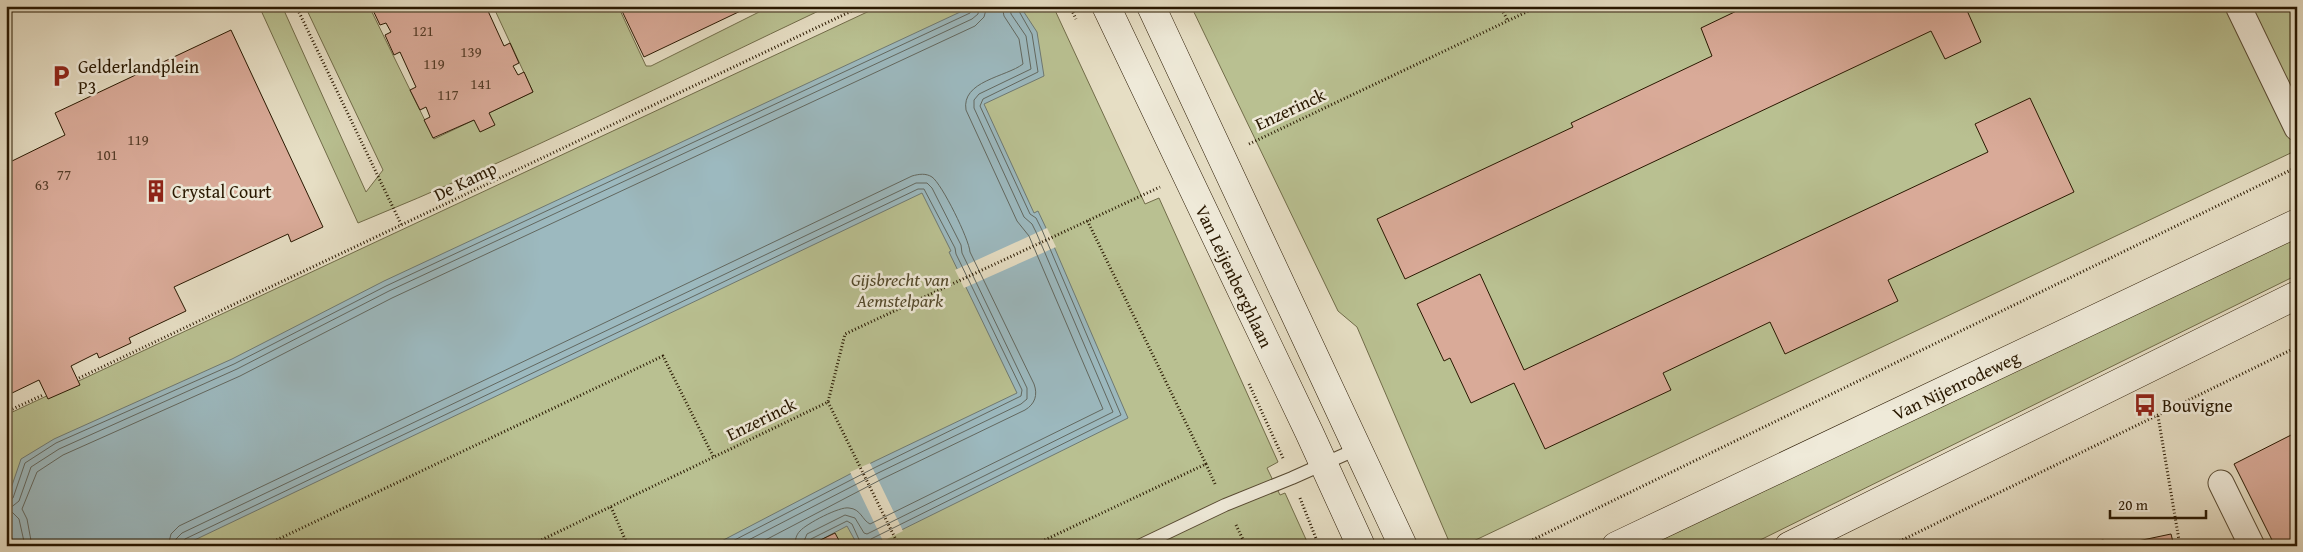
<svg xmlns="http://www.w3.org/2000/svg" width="2303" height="552" font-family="'Gentium Book Plus',serif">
<rect width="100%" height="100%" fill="#e6dec4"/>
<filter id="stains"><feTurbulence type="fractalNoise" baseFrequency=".004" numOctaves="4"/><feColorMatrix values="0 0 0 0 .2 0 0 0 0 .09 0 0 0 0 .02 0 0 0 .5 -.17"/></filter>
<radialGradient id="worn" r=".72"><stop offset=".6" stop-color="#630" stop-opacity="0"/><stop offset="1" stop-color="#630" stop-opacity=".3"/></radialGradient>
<path fill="#b9c091" stroke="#716c49" d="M259,6H282L366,192L383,170L305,6H369L434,139L533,92L493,6H618L646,66H651L771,6H829C673,80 518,158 358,223Z
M880,6H1053L1145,204L1159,198L1278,462L1267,468L1280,495L1285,493L1309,546H6V415Z
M1191,6H2297V150L1463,546H1451L1357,327L1338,311Z
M2297,224V275L1748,546H1644Z"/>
<path fill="#9cb9bf" stroke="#6e7973" d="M973,6H1020L1037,32L1044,76L984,104L1034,213L1038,211L1046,228L1128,418L869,546H858L847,526L809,546H712L873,462L1017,393L949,252L951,251L922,193L182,546H14L6,513V503L21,459L54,439L232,359L384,281Z"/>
<path fill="#e6dec4" d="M1047,228L1056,247L964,288L955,270Z
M870,463L903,531L883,541L850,472Z"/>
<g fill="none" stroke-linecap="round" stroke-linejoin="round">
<path stroke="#626860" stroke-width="1" d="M6,501L13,498L25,463L56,443L234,364L386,286L970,13L973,6
M808,544L811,539L847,521L852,524L862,546
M25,546L19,519L9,509L19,501L31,467L59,449L237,369L389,291L972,19L978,14L979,6
M32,546L27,519L22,509L37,472L63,455L240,376L392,298L975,26L984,17L987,6
M168,546L171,534L179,526L912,176C919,174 926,173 932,177C942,184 969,239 970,252L1034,384C1038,395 1035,404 1025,410L882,479L754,546
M175,546L176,539L182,533L916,183H927L932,188L961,245L962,253L1027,388V399L1021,404L878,473L737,546
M181,546L185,539L918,189H924L955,248L956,254L1022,390L1021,396L876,467L723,546
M795,546C795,540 796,535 800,531C806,524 840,506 849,508C861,509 862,520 870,524L1103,409L1029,236L1017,221L966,110C961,81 1006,77 1023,64L1019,39L1004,16L1002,6
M802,546L807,534L845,515L855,518L864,533L867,534L1113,412L1036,232L1032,224L1024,217L974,108V100L979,94L1031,69L1026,36L1011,14L1010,6
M868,546L871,539L1121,415L1042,230L1036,218L1030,214L980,106L983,99L1038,72L1032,34L1016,6"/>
</g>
<path fill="#d9aa98" stroke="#291801" d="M371,6H493L494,9L488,11L504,46L510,43L519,63L513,66L518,75L524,72L533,92L489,113L495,125L480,132L474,120L433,138L424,120L430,117L426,107L420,110L410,90L416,87L400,52L394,55L385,35L391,32L386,23L380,25Z
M751,6L644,57L622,11L631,6Z
M1747,6H1965L1981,42L1945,59L1931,31L1405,279L1377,219L1573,127L1571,123L1712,56L1701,28Z
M231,30L323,227L291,242L288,234L174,287L186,311L129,338L131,343L99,358L97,353L71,366L80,385L48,399L39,380L10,394L6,385V164L65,135L55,113Z
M2030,98L2074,192L1888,280L1898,301L1785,354L1770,322L1663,373L1671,390L1545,449L1514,383L1471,403L1450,358L1444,361L1417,304L1480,274L1524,370L1988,152L1975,124Z
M2297,432V546H2275L2234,464Z
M835,533L842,546H808Z
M2171,534L2174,546H2114Z
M2103,540L2110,544L2111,546H2096L2099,541Z"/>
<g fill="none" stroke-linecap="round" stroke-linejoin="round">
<defs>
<path id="lane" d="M1139,546L1225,505L1292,478L1357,449"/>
<path id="street" d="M2238,6L2297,128
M2221,483L2252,546"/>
<g id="secondary">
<path id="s1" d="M1106,6L1309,432L1361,546"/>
<path d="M1151,6L1403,546"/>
<path id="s2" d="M1616,546L2297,223"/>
<path d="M1789,546L2297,295"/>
</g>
</defs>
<use href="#lane" stroke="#584a32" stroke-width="14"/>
<use href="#street" stroke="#584a32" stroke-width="27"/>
<use href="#secondary" stroke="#291801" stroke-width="29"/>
<path stroke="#291801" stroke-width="3" stroke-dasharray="1 2.5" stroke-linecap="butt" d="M296,6L402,226
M1070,6L1076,19
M1500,6L1508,21
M1249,144L1539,6
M79,378L862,6
M1249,384L1283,458
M828,402L899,546
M6,412L43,395
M2158,416L2180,546
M1206,464L1215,484
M1300,498L1319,546
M611,507L628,546
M1236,525L1246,546
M264,546L663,356L714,458
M529,546L828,402L845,334L1160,187
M1032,546L1206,464L1087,220
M1520,546L2297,167
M1890,546L2297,347"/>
<use href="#lane" stroke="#efead9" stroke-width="12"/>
<use href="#street" stroke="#efead9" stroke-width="25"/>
<use href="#secondary" stroke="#efead9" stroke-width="28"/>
</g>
<defs>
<symbol id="parking-bare" viewBox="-9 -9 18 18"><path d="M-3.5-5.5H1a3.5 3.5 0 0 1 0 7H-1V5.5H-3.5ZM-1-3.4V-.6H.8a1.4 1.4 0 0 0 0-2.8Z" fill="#8f2418" stroke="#efead9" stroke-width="2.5" paint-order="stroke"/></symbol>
<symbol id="building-bare" viewBox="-9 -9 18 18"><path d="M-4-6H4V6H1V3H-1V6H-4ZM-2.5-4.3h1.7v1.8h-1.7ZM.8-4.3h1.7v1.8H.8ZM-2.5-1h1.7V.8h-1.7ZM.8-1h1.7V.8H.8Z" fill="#8f2418" stroke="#efead9" stroke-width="2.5" paint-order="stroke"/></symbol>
<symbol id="bus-bare" viewBox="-9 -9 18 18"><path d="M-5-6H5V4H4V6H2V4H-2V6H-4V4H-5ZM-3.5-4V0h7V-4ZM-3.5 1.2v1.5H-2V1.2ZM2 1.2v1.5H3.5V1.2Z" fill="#8f2418" stroke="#efead9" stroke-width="2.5" paint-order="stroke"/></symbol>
</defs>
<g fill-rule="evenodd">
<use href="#parking-bare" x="45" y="60" width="32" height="32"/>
<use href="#building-bare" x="140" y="175" width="32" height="32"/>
<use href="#bus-bare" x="2129" y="389" width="32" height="32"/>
</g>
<g text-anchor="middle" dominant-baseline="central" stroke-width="5" stroke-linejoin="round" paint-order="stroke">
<g font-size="15" fill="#553c27">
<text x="423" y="30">121</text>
<text x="471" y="51">139</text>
<text x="434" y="63">119</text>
<text x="481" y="83">141</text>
<text x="448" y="94">117</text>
<text x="138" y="139">119</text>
<text x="107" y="154">101</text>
<text x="64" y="174">77</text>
<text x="42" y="184">63</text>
</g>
<g font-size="18" fill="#291801" stroke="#efead9" text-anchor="start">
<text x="78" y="66">Gelderlandplein<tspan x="78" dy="21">P3</tspan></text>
<text x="172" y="191">Crystal Court</text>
<text x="2162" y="405">Bouvigne</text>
</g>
<g font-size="18" fill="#291801" stroke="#efead9">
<text transform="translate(1290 109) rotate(-25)">Enzerinck</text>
<text transform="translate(465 181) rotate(-26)">De Kamp</text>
<text stroke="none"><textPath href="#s1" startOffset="299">Van Leijenberghlaan</textPath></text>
<text stroke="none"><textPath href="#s2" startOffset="376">Van Nijenrodeweg</textPath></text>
<text transform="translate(761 419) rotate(-26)">Enzerinck</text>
</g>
<g font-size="18" font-style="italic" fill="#544a2c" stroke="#efead9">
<text x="900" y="279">Gijsbrecht van<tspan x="900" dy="21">Aemstelpark</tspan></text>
</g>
</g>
<rect width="2303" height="552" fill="none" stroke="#e6dec4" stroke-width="25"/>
<rect x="8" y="8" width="2288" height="537" fill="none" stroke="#291801" stroke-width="2.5"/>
<rect x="12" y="12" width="2278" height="527" fill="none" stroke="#291801"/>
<path d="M2110 510v8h96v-8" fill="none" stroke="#291801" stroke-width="2.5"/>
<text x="2118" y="510" font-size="15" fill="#291801" stroke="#efead9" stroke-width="4" paint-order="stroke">20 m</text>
<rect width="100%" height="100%" filter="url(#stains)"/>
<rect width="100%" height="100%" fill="url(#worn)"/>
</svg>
